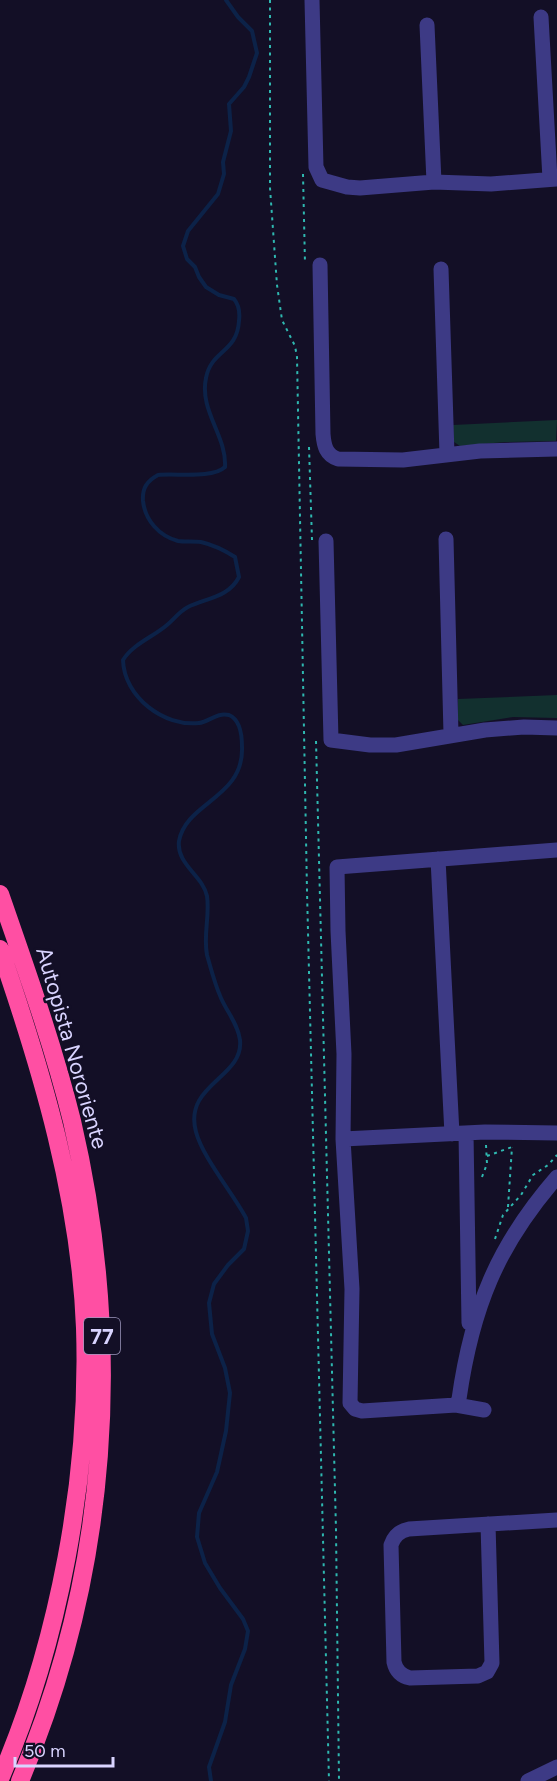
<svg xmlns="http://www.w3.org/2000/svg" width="557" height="1781" font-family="Figtree,sans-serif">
<rect width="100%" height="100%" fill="#130f26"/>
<path fill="#12302f" d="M557,420L556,441L505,442L460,446L454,442L453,425Z
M557,695V718L513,717L463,725L458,720V699Z"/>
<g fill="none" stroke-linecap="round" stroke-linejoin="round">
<path stroke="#0c2248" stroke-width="4" d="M211,1781L209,1767L225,1722L231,1685L245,1649L248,1631L243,1619L220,1588L205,1563L197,1537L199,1513L217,1472L226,1431L230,1393L225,1368L212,1334L209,1303L214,1284L228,1265L244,1249L248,1231L246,1218C232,1192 203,1158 196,1132C183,1084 244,1078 240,1040C238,1024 227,1012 221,998C215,985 211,969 207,955C203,935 210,916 207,896C203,876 176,864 179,841C186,802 244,798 242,747C242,736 241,720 229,715C217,712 209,722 199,723C164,727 124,697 123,660C133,644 153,637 167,625C174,619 180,611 188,607C207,598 229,597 239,577L235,557C224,550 214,545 201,542C193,541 185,542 178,541C159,536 145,520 143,501C142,488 147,481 158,475C176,473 212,479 225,467C227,436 199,411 206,378C211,350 237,353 239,321C240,313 239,305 234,299L219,295L206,287L199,277L195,267L187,259L183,246L188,231L218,194L224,174L223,162L231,131L229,104L244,87L249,77L257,53L252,31L238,17L226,0"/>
<path stroke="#2fb8b0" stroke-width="2" stroke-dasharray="3 4.5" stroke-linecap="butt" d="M270,0V188L277,285L282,320L295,346L297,357L307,891L329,1781
M303,174L305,264
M309,447L312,540
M316,741L336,1530L339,1781
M487,1156L512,1147
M482,1177L487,1164L486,1145
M508,1207L512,1147
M495,1239L503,1215L521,1195L533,1175L548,1165L557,1155"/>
<path stroke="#3d3a85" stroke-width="15" d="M312,0L316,167L322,180L347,187L360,188L434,182L491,184L557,179
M541,17L550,179
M427,25L434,182
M320,265L323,434C324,446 326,455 338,459L403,460L480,451L557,449
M441,269L447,454
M446,539L451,734
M326,541L331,740L370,745H396L485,730L524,727L557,728
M438,859L452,1134
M466,1133L469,1323
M343,1139L485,1132L557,1133
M456,1405L459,1399C472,1308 497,1246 557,1177
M484,1410L456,1405L362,1411L355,1409L350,1403L352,1289L343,1139L344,1054L338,931L337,867L557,850
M488,1524L492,1663L487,1672L478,1676L410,1678C401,1676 396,1671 394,1662L391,1545C394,1536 399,1531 409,1529L557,1520
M528,1781L557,1767"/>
<path stroke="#ff4fa3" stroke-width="18" d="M0,894C26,969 53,1044 72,1121C124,1343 109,1571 20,1781
M0,949C42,1071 80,1198 85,1328C90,1476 59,1643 0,1779"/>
</g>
<g text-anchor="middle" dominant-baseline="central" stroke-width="5" stroke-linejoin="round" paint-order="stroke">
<rect fill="#130f26" stroke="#9e99be" stroke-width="1.5" x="84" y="1318" width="36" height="36" rx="4.5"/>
<g font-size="21" font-weight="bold" fill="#d9d4ff">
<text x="102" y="1336">77</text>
</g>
<g font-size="22" fill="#d9d4ff" stroke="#130f26">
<text transform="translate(72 1048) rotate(74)">Autopista Nororiente</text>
</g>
</g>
<path d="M15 1757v9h98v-9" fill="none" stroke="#d9d4ff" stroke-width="3"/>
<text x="24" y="1757" font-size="18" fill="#d9d4ff" stroke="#130f26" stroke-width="4.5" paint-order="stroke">50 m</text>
</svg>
